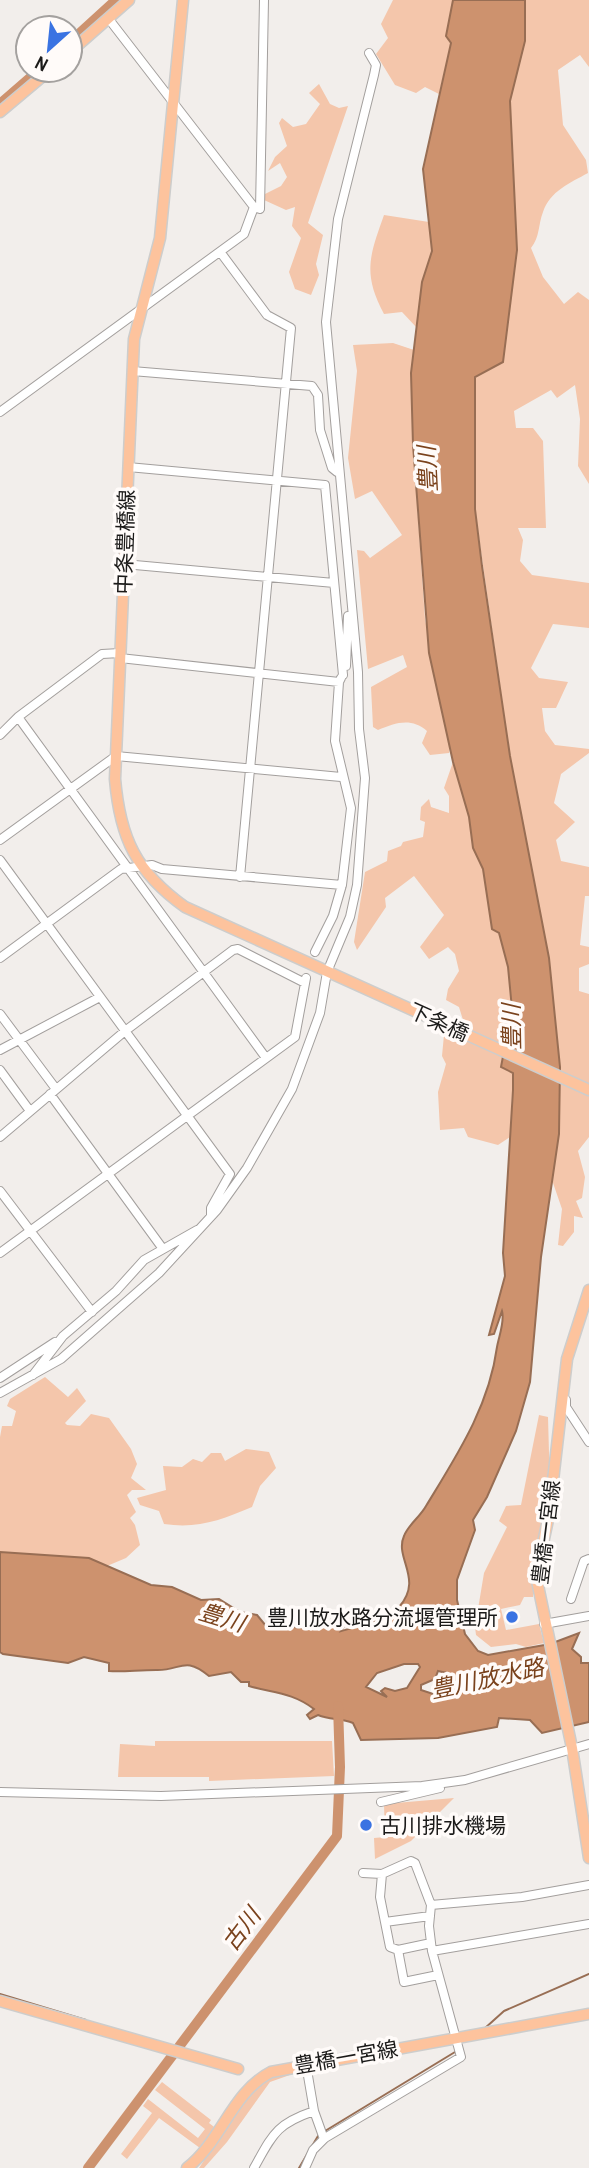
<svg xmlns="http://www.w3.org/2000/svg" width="589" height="2168" font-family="'Archivo Narrow','Noto Sans JP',sans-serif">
<rect width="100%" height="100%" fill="#f2eeeb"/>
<path fill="#f4c6ab" d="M393,0H453L446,36L451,42L439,94L425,87L416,93L395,85L376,54L388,38L381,24Z
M525,0H589V67L580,55L558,70L563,125L586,160L588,173C570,183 550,191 543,212C538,225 540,237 531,248L543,277L564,304L578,292L589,300V484L578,466L580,419L575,385L557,398L551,390L514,411L516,428H533L543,441L546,528H518L523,540L520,561L532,575L589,583V628L553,624L531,668L539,678L568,682L556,708H542L545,731L555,745L589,749V753L561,774L554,803L575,822L556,840L561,861L589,867V896H585L580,945L589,947V964L579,968V991L589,994V1137L578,1151L585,1177L582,1198L576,1201L583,1218L574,1216V1232L563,1246L558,1245L562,1209L552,1180L559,1134L560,1067L549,958L510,756L475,509V377L514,172L510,101L525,41Z
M319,84L330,104L339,108L348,106L308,223L323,235L316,264L319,275L311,295L295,289L289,272L301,238L292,226L295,207L286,210L264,200L265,194L281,186L287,177L280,163L268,171L275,157L287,146L279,123L282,118L293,127L306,124L320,104L309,93Z
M384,215L429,222L432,251L422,282L417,328L402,312L384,314C362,273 370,255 384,215Z
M393,343L414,350L413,445L425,619L450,747L449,753L430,755L422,743L427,731C411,717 395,723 378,730L373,727L371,687L407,667L403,655L368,669L357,550L364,551L370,558L402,535L372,491L355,499L348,458L357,371L353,345Z
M453,762L469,817L473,848L483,869L492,928L499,933L508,967L512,1009L501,1067L513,1073L510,1137L498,1145L468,1137L464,1128L440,1130L438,1092L446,1064L442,1056L444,1035L454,1038L463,1020L459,1007L446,1000L448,989L459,971L455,954L448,947L429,959L420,947L444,915L414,876L385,898L386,907L357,950L354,942L365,872L387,861L388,851L401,846L403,842L423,837L425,822L420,820L421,807L429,799L431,807L449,813V796L444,788Z
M45,1377L68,1397L77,1388L86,1401L65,1423L67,1425L80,1426L91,1414L109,1418L131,1449L137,1464L131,1478L146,1490H132L127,1495L136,1512L130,1518L135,1525L140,1545L126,1558L107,1566L89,1558L0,1552V1437L2,1426H12L16,1411L7,1406L10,1399Z
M539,1415L548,1417L550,1489L533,1584V1597H524L520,1605L501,1609L506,1630L539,1624L544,1643L526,1647L516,1644L491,1647L476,1635L475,1627L484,1573L507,1527L499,1521L506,1506L521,1505Z
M246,1449L269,1452L276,1468L260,1486L252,1507C221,1520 198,1529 164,1524L159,1511L140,1505L137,1498L166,1490L163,1466L182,1467L193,1459L202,1462L211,1453H221L225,1461Z
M155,1741H332L334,1776L209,1781V1777H118L120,1744L155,1746Z
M454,1798L411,1841L375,1859L374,1838L385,1837L384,1804Z
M304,2070L270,2082L227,2142L204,2168H199L235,2114L265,2078Z
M162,2082L211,2120L209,2123L218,2130L204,2151L159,2118L127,2159L121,2154L152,2113L143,2106L148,2099L198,2138L205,2129L155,2090Z"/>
<path fill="#cd926e" stroke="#986e54" stroke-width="2" fill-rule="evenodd" d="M453,0H525V41L510,101L517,250L503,362L475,377V509L482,566L510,756L549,958L560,1067L559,1134L541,1257L530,1382L516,1431L487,1497L473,1520L475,1530L457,1580V1600L465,1634L478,1651L488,1655L550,1644L579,1633L572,1649L581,1657V1663H589V1722L542,1733L530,1720L499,1718L497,1727L438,1738L361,1740L353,1723C341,1718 330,1720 318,1715L310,1719L307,1715L314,1709C292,1692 272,1693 249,1686V1682H241L231,1672L209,1676C184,1655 181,1671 156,1670C138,1670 123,1672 109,1671V1663L84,1657L68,1663L3,1654L0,1652V1552L89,1558L151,1585L172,1587L201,1600L219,1599L240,1612L257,1615L266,1626L315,1628L347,1622L341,1631C359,1626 386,1621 399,1607C424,1579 394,1558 404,1536C408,1525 420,1517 426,1506C457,1455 489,1407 497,1347C499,1336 505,1321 502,1311L494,1334L489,1335L505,1276L503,1253L513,1090V1073L501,1067L512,1009L508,967L499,933L492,929L483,869L473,848L469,817L453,762L429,653L413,445L411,373L422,282L432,251L423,169L451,43L446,36ZM404,1664H418L420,1667L407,1688L395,1691L385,1688L381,1691L387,1697L366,1687L377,1673ZM438,1671L447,1673L455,1688L436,1695L421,1690V1685L435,1679Z"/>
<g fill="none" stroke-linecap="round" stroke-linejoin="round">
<path stroke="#986e54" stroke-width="2" d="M0,1994L86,2020
M484,2029L504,2011L589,1974
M325,2131L455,2052
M299,2168L318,2136"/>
<path stroke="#cd926e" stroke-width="10" d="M70,42L116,0
M0,104L39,70
M88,2168L337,1836L340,1767L338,1706"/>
<defs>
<path id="minor" d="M254,207L260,209L264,0
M221,253L267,315L291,328L240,877
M132,371L312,386L318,395L320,430L332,468L337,472
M0,412L244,234L254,207L108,18
M128,467L325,485L343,675
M124,564L334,583
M120,658L339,682L341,678
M346,666L348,616
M18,717L266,1058
M0,735L18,717L102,654L120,653
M0,840L116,756L341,777
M0,860L230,1174L211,1208V1215
M315,952L333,916L342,885
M0,958L121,869L152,865L162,869L342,885L351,808L335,741L339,682
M0,1014L56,1089
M0,1050L100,997
M0,1070L30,1111
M50,1094L163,1249
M0,1137L125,1031L233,950L238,949L305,983
M0,1191L92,1312
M0,1253L295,1037L306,978
M33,1375L63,1336L116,1291L144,1260L197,1230
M0,1378L55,1342
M0,1393L61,1359L159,1273L217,1210L247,1168L292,1089L320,1013L327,972L350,917L357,885L365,778L359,729L358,672L326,322L338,219L374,75L376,65L369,53
M566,1400V1407L589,1442
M571,1599L584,1561L589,1559
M544,1624L589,1616
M0,1792L161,1796L422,1786L465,1780L589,1744
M381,1802L440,1788
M382,1874L380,1897L390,1947L398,1950L431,1943
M431,1905L522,1897L589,1885
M385,1922L430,1916
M398,1950L404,1982L438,1975
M432,1951L589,1924
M306,2064L314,2111L324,2139
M254,2168C273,2134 276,2124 314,2111
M305,2168L313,2150L325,2138L461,2057L432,1951L429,1926L431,1905L415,1863L411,1861L382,1874L363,1873"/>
<path id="major" d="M183,0L160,238L134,339L115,779C120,838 136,872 185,907L589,1090
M70,52L129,0
M0,112L50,70
M589,1290L567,1359L549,1515L536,1576L572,1748L589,1858
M0,2001L238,2069
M187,2168C221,2142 232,2092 271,2072L589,2014"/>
</defs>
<use href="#minor" stroke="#a39f9d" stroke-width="10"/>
<use href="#major" stroke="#cdcdcc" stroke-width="13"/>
<use href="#minor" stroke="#fff" stroke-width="8"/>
<use href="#major" stroke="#fdc39d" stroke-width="10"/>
</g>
<g fill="#3a73e2" stroke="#fffbf9" stroke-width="2.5">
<circle cx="512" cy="1617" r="7"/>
<circle cx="366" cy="1825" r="7"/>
</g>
<g text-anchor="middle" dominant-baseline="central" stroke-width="7" stroke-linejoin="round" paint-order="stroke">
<g font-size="21" fill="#1b1a19" stroke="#fffbf9">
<text transform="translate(125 542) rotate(-88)">中条豊橋線</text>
<text transform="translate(439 1022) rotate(24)">下条橋</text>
<text transform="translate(546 1532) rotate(-83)">豊橋一宮線</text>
<text transform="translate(346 2057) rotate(-10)">豊橋一宮線</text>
</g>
<g font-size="21" fill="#1b1a19" stroke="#fffbf9" text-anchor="end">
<text x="498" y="1617">豊川放水路分流堰管理所</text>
<text x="380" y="1825" text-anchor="start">古川排水機場</text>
</g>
<g font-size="23" font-style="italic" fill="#7a421c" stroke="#fffbf9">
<text transform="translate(427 469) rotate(-93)">豊川</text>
<text transform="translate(511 1027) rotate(-91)">豊川</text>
<text transform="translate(222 1617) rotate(17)">豊川</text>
<text transform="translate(487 1678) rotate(-12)">豊川放水路</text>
<text transform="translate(241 1929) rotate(-53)">古川</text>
</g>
</g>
<g transform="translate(49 49) rotate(207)"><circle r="33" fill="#fffbf9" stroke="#a4a19f" stroke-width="2"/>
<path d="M0-5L12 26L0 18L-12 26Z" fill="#3a73e2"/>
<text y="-10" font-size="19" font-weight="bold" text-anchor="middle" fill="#1b1a19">N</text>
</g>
</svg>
